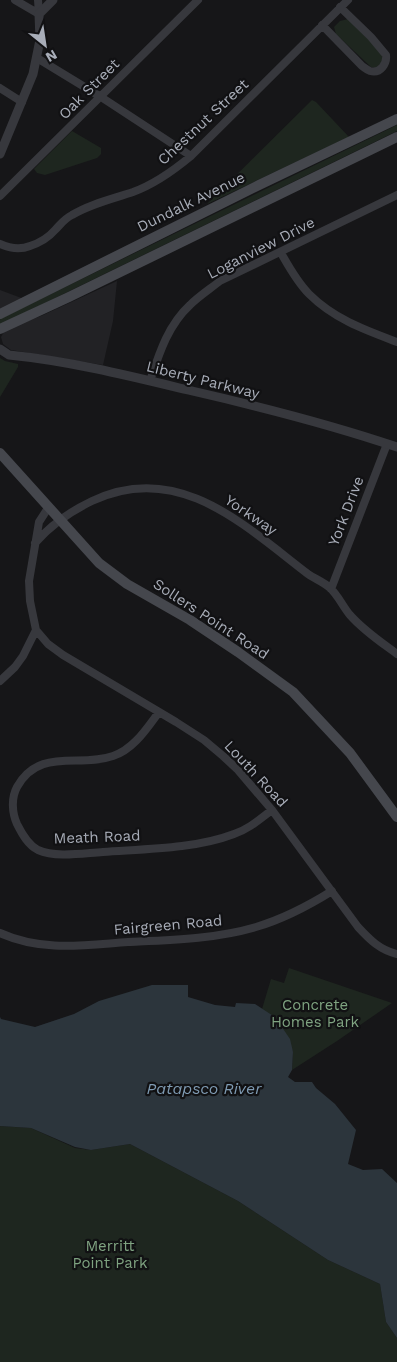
<svg xmlns="http://www.w3.org/2000/svg" width="397" height="1362" font-family="'Work Sans',sans-serif">
<rect width="100%" height="100%" fill="#161618"/>
<path fill="#222225" d="M117,281L113,321L103,365L11,350L3,344L1,337L4,332L12,327L41,316Z
M0,290L24,299L0,312Z"/>
<path fill="#1e261f" d="M348,19L379,50L384,60L376,68L371,67L336,34L334,27L340,21Z
M312,100L316,102L349,137L207,204Z
M397,125V131L0,325V319L10,314Z
M72,131L101,148V154L97,158L45,175L37,173L34,169Z
M0,358L5,361L18,364V367L0,397Z
M289,968L392,1003L337,1041L292,1070L293,1052L275,1017L262,1009L271,979L284,983Z
M0,1126L31,1128L75,1148L91,1150L130,1144L238,1201L328,1260L380,1284L386,1322L397,1338V1362H0Z"/>
<path fill="#2c353c" d="M152,985H188V997L215,1005L235,1007L236,1003L255,1004L275,1017L290,1039L293,1052L292,1070L288,1077L295,1082H312L316,1088L335,1104L356,1130L348,1164L363,1170L382,1169L397,1183V1338L386,1322L380,1284L328,1260L238,1201L130,1144L91,1150L75,1147L31,1128L0,1126V1017L1,1019L35,1027L74,1014L99,1001Z"/>
<g fill="none" stroke-linecap="round" stroke-linejoin="round">
<path stroke="#37383d" stroke-width="8" d="M15,0L39,14
M38,0L39,14
M322,25L362,66C365,68 367,70 370,71C381,74 387,63 386,55L371,37L340,7
M37,58L101,97L191,156
M0,88L22,102
M0,196L198,0
M0,244C9,248 20,250 30,246C39,243 49,237 55,230C61,224 64,219 72,215C90,204 112,199 133,192C155,184 173,171 191,156L348,0
M281,253C289,267 297,282 309,294C334,319 365,330 397,342
M150,381C159,354 168,325 190,305C199,296 210,289 220,281L397,195
M35,543C51,525 71,511 92,501C178,460 244,525 308,574C315,579 324,582 330,588C338,595 343,607 350,615C364,631 381,642 397,654
M331,589L387,444
M36,630L48,644L63,655L176,722L204,740L223,756L237,769L272,810L358,927C370,940 380,950 397,954
M0,681L15,667L23,656L36,630L30,601L29,581L39,522L48,508
M159,712C147,728 134,749 113,756C79,768 39,747 17,787C11,798 12,813 17,824C22,834 28,845 38,850C56,858 84,853 103,852C144,849 195,849 234,834C249,829 260,819 272,810
M0,933C42,952 84,945 128,942C171,940 215,939 256,927C283,919 308,906 332,891"/>
<path stroke="#37383d" stroke-width="9" d="M0,154L33,74L40,40L39,14L53,0
M0,349L9,355C70,361 130,376 188,390C258,406 329,424 397,447"/>
<path stroke="#45474d" stroke-width="10" d="M0,314L259,185L397,119
M0,329L69,297L397,137
M0,453L99,563L127,584L190,620L238,652L293,692L350,753L397,817"/>
</g>
<g text-anchor="middle" dominant-baseline="central" stroke-width="4.5" stroke-linejoin="round" paint-order="stroke">
<g font-size="15" fill="#a8adb8" stroke="#111113">
<text transform="translate(89 89) rotate(-45)">Oak Street</text>
<text transform="translate(203 122) rotate(-43)">Chestnut Street</text>
<text transform="translate(191 202) rotate(-26)">Dundalk Avenue</text>
<text transform="translate(261 248) rotate(-27)">Loganview Drive</text>
<text transform="translate(203 380) rotate(14)">Liberty Parkway</text>
<text transform="translate(346 511) rotate(-69)">York Drive</text>
<text transform="translate(251 515) rotate(34)">Yorkway</text>
<text transform="translate(211 619) rotate(33)">Sollers Point Road</text>
<text transform="translate(256 774) rotate(47)">Louth Road</text>
<text transform="translate(97 837) rotate(-2)">Meath Road</text>
<text transform="translate(168 925) rotate(-5)">Fairgreen Road</text>
</g>
<g font-size="15" fill="#7fa381" stroke="#111113">
<text x="315" y="1005">Concrete<tspan x="315" dy="17">Homes Park</tspan></text>
<text x="110" y="1246">Merritt<tspan x="110" dy="17">Point Park</tspan></text>
</g>
<g font-size="16" font-style="italic" fill="#7f9bb3" stroke="#111113">
<text x="204" y="1088">Patapsco River</text>
</g>
</g>
<g transform="translate(45 45) rotate(150)" stroke="#111113" stroke-width="4" paint-order="stroke">
<path d="M0-4L9 19L0 12L-9 19Z" fill="#a8adb8"/>
<text y="-8" font-size="14" font-weight="bold" text-anchor="middle" fill="#a8adb8">N</text>
</g>
</svg>
